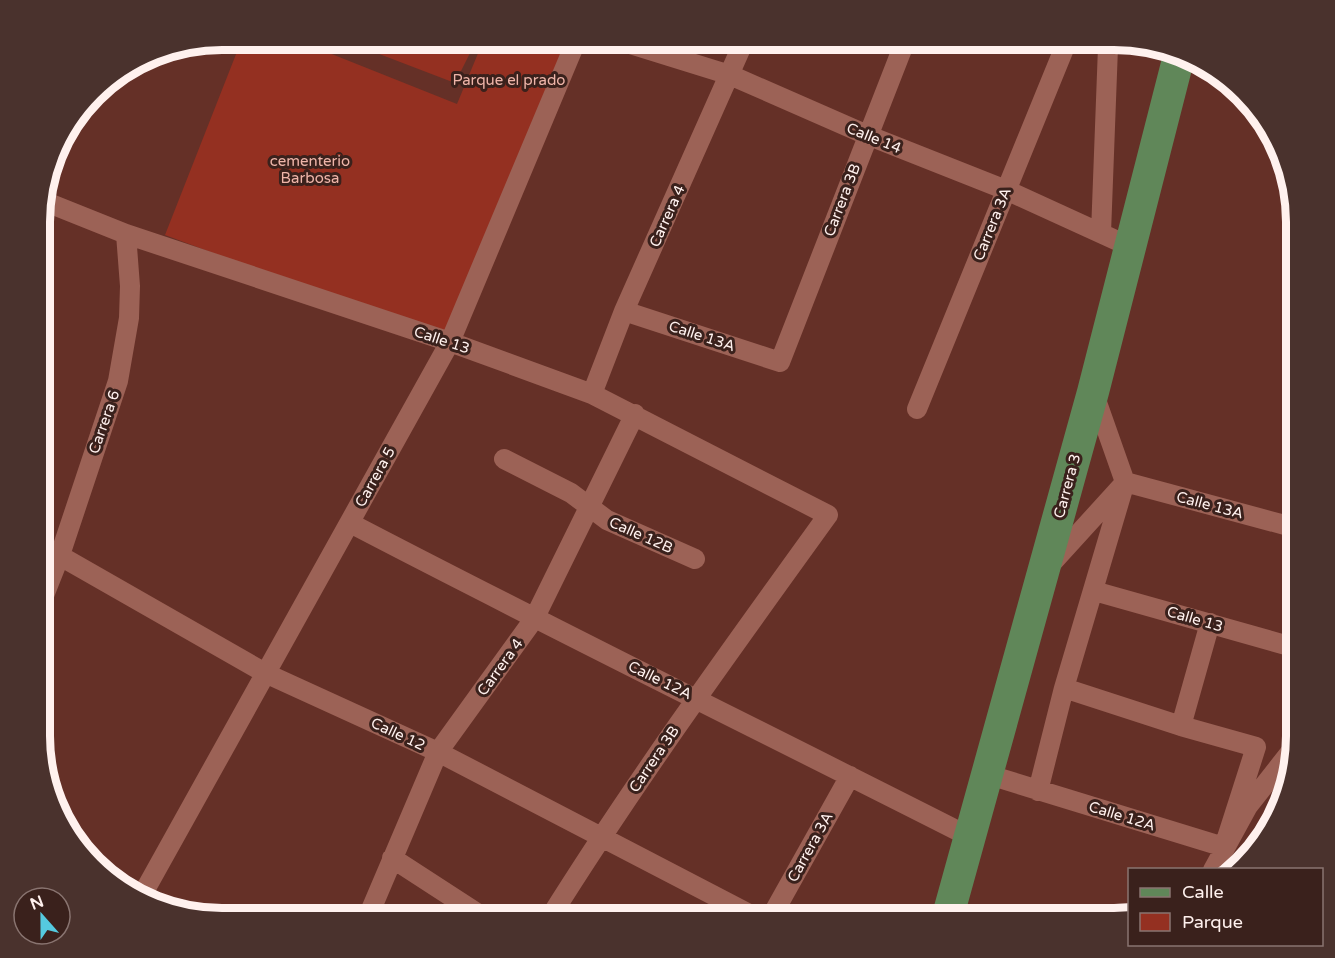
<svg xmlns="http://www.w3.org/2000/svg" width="1335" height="958" font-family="'Varela Round',sans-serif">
<rect width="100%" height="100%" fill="#653027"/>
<path fill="#943021" d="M242,39H294L457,104L484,39H539L565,48L445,331L363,309L165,235Z
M340,39H477L455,83Z"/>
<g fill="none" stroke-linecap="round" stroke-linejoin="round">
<path stroke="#9c6256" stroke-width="20" d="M614,39L730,75L867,135L1006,190L1131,247
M41,200L126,234L450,342L592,394L828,515C732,648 636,780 549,919
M1101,233L1108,47L1105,39
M624,311L780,362L906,39
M592,394L624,311L745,39
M1094,394L1125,482
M917,409L1068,39
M504,459L571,493L607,520L695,559
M1125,482L1296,528
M350,523C555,630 763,732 970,837
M41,545L265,673L438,752L759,919
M1050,565L1121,487
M1094,591L1296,648
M41,603L60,555L118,381L129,318L130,286L126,234
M1064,688L1181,726L1256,747L1224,847
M1181,726L1210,623
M986,774L1224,847
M1038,791L1064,688L1125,482
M392,858L486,919
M1213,870L1248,806L1296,745
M140,899L450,342L577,39
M367,919L438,752L534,619L635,414
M770,919L850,776"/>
<path stroke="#608759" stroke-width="32" d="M947,919L1093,392L1180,52"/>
</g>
<g text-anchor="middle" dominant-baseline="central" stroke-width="6" stroke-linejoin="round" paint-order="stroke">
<g font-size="15" fill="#efb5a9" stroke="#3a211c">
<text x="509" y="80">Parque el prado</text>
<text x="310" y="161">cementerio<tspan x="310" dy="17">Barbosa</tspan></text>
</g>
<g font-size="15" fill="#fff1ee" stroke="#3a211c">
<text transform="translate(874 138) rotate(22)">Calle 14</text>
<text transform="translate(842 200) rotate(-69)">Carrera 3B</text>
<text transform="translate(667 216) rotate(-66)">Carrera 4</text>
<text transform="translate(992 224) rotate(-68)">Carrera 3A</text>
<text transform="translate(702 336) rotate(18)">Calle 13A</text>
<text transform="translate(442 340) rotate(18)">Calle 13</text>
<text transform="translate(104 422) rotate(-71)">Carrera 6</text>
<text transform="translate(375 477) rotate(-61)">Carrera 5</text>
<text transform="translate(1067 486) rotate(-75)">Carrera 3</text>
<text transform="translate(1210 505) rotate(15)">Calle 13A</text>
<text transform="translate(641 535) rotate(24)">Calle 12B</text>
<text transform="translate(1195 619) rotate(16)">Calle 13</text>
<text transform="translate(500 667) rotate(-54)">Carrera 4</text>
<text transform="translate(660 680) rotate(26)">Calle 12A</text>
<text transform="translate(398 734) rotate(25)">Calle 12</text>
<text transform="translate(654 759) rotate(-56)">Carrera 3B</text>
<text transform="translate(1122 816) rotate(17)">Calle 12A</text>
<text transform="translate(810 847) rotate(-61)">Carrera 3A</text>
</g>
</g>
<path d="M0 0H1335V958H0ZM222 50H1114A172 172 0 0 1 1286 222V736A172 172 0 0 1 1114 908H222A172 172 0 0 1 50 736V222A172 172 0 0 1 222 50Z" fill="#4a322d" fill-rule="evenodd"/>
<path fill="none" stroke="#fff1ee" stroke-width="8" d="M222 50H1114A172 172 0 0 1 1286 222V736A172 172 0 0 1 1114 908H222A172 172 0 0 1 50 736V222A172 172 0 0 1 222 50Z"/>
<rect x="1128" y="868" width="195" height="78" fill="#3a211c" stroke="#897470" stroke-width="1.5"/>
<rect x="1140" y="888" width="30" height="9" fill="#608759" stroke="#897470" stroke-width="1.5"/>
<text x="1182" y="898" font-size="18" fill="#fff1ee">Calle</text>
<rect x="1140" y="913" width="30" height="18" fill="#943021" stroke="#897470" stroke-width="1.5"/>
<text x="1182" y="928" font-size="18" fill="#fff1ee">Parque</text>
<g transform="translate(42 916) rotate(339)"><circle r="28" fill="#3a211c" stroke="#897470" stroke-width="1.5"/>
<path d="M0-4.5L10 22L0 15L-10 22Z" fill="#55cadf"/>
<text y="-9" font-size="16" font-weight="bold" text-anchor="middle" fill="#fff1ee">N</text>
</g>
</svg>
